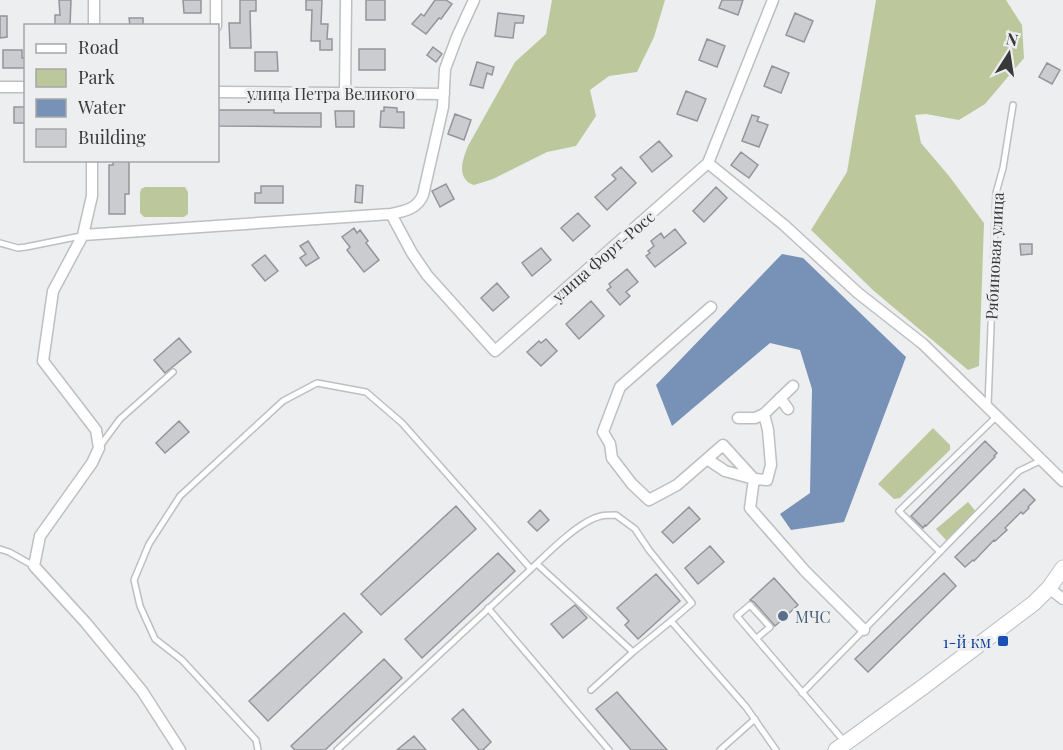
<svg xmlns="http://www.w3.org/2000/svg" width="1063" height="750" font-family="'Playfair Display',serif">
<rect width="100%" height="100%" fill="#eceef0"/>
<path fill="#bcc79c" d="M552,0H665L654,37L637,72L609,76L590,90L596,116L576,146L547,152L493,179L474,185C471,184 468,183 466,180C458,171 464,156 468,146L515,62L546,34Z
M876,0H1006L1022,25L1024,58L985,104L959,120L926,114L915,115L921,143L949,176L984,223L979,366L968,370L874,291L811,230L847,172Z
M145,187H185L188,192V214L184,217H144L140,213V193L141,189Z
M933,428L950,445V450L900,498L894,499L878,484Z
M968,502L977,513L946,540L936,529Z"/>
<path fill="#7891b7" d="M782,254L803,258L906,357L844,522L791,530L780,514L810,493L812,389L800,350L770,343L672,426L656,385Z"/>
<path fill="#cbcccf" stroke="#949598" stroke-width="1.5" d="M59,0H71L70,26H55V15H60Z
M183,0H201V13H184Z
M240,0H256V11H250L251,48H230L229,23H240Z
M306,0H322L321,24H328L327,39H332V50H320V41H311L312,10H306Z
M366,0H385V20H366Z
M435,0H446L452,4L441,19L439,18L426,34L412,24L421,14L424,16Z
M722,0H743L738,15L719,8Z
M498,13L524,16L523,23H515L513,38L495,36Z
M795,13L813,21L804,42L786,35Z
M0,16H7V37L0,38Z
M129,18H143V26H130Z
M707,39L725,46L717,67L699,60Z
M433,47L442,54L436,62L427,55Z
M359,49H385V70H359Z
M3,50H22V58H26V68H3Z
M255,52H277L278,71H255Z
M477,62L494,67L492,75L487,73L483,88L470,85Z
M1047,63L1060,70L1052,84L1039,77Z
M772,66L789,73L781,93L764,86Z
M686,91L706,99L697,121L677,114Z
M14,107H26V123H14Z
M384,107L397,108V112H404V128L380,127L381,111H384Z
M218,110H274V113H321V127L218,126Z
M335,111H354V127H336Z
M455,114L471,120L464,140L448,134Z
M752,115L759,117L757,121L768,125L759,147L742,141Z
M659,141L672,156L652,172L640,157Z
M741,152L758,165L749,178L731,165Z
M113,160H129V194H125V214H109V165H113Z
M621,167L636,183L607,210L595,197L616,179L612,175Z
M446,184L454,199L440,207L432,191Z
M356,185L363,186L362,203L355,202Z
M261,186H283V203H255V193H261Z
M716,187L727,198L704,222L693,211Z
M578,213L590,226L573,241L561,228Z
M354,228L357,233L360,230L368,241L366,243L379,260L364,272L347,250L350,247L342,237Z
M675,229L686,243L655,267L646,256L650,253L648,251L654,246L651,241L661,233L664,238Z
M308,241L319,258L306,266L300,258L306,254L300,246Z
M1020,244H1032V254L1021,255Z
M541,248L551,260L532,276L522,263Z
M265,255L278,271L265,281L252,265Z
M627,269L638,282L626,292L630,296L620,305L607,290L611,287L609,284Z
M497,283L509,297L493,311L481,298Z
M591,301L604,316L579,339L566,324Z
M179,338L191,352L165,373L154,360Z
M546,339L557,351L541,366L527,352L539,341L541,343Z
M179,421L189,432L165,453L156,443Z
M985,441L997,453L994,456L995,457L926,526L925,525L923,528L911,516Z
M1024,489L1035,500L1028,507L1029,508L1023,514L1021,512L1005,528L1007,530L995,541L994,540L974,561L973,560L965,567L955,557Z
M456,506L476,529L381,615L361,594Z
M689,507L700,519L673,543L662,532Z
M540,510L549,520L537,531L528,522Z
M710,546L724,562L698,584L685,568Z
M498,553L515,571L422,658L405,639Z
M944,573L956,586L868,672L855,659Z
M656,574L680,601L638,639L625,625L629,621L617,608Z
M774,578L798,605L775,626L754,602L750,600Z
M575,605L587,618L563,638L551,624Z
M344,613L362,632L268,721L249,701Z
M384,659L402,678L325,750H295L291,746Z
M617,692L667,750H631L596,709Z
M463,709L491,742L483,750H479L452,719Z
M414,736L426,750H397Z"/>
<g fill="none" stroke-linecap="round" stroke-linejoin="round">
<defs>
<path id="lane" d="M0,243L18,248L26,247L81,236
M988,406L996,193L1003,168L1013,105
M100,446L120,419L173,372
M0,549L9,552L34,566
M940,552L899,511L997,416
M537,564L633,652L671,621
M488,608L609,750
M757,638L770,627L750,605L737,616L844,741
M591,690L633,652
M802,693L1019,471L1042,460
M258,750L256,740L182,660L155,639L140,606L134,580L149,544L180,496L283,401L317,383L366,392L402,423L531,569C548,553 579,521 601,516C606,515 611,515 616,515L635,529L649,550L692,603L671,621L746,707L776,750
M337,750L531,569
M720,750L755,719"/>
<path id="street" d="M94,26V0
M216,26V0
M0,87H26
M218,92L444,94
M345,94L346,0
M92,160V196L83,235L53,291L43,361L96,430L99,448L92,463L40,536L34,566L86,623L142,691L180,750
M708,163L784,225L858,293L923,344L1063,481
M391,214L412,253L427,275L495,351L708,163L773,0
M83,235L391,214C405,211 417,209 423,195L443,107L445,69L457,37L474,0
M711,307L620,387L603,432L610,444L612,458L632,484L649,500L677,485L723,445L754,479
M793,386L764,414L768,430L771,465L767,480L754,479L750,508L805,571L864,630
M780,398L788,409
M738,418H755L764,414
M707,459L725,471L754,479
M1049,588L1063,599"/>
<path id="secondary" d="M836,750L923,687L1034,603L1049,588L1063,568"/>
</defs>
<use href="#lane" stroke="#bdbfc1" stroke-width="8"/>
<use href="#street" stroke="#bdbfc1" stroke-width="13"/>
<use href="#secondary" stroke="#bdbfc1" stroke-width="17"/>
<use href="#lane" stroke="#fff" stroke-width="5"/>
<use href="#street" stroke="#fff" stroke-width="10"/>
<use href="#secondary" stroke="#fff" stroke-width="15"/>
</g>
<circle fill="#5c6f8a" stroke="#eceef0" stroke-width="2" cx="783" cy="616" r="6"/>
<rect fill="#1a4fb4" stroke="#eceef0" stroke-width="2" x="997" y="635" width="12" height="12" rx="3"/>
<g text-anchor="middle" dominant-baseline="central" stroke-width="6" stroke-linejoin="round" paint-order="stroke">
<g font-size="16" fill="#39393a" stroke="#eceef0">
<text x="331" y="93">улица Петра Великого</text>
<text transform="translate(603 256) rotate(-41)">улица Форт-Росс</text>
<text transform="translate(994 256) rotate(-87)">Рябиновая улица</text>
</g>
<g font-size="16" fill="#4e5e75" stroke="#eceef0" text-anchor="start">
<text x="795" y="616">МЧС</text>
</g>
<g font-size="16" fill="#164399" stroke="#eceef0" text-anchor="end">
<text x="991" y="641">1-й км</text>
</g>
</g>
<rect x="24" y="24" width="195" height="138" fill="#eceef0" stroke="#a4a6a7" stroke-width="1.5"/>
<rect x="36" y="44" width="30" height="9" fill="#ffffff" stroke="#a4a6a7" stroke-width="1.5"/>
<text x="78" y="54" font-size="18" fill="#39393a">Road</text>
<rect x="36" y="69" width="30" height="18" fill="#bcc79c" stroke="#a4a6a7" stroke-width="1.5"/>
<text x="78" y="84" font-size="18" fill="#39393a">Park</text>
<rect x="36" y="99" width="30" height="18" fill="#7891b7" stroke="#a4a6a7" stroke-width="1.5"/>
<text x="78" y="114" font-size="18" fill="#39393a">Water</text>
<rect x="36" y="129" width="30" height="18" fill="#cbcccf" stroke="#a4a6a7" stroke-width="1.5"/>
<text x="78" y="144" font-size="18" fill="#39393a">Building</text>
<g transform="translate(1009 54) rotate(12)" stroke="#eceef0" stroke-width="4.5" paint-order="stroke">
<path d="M0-4.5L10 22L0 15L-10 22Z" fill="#39393a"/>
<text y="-9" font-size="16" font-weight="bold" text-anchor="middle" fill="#39393a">N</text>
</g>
</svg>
